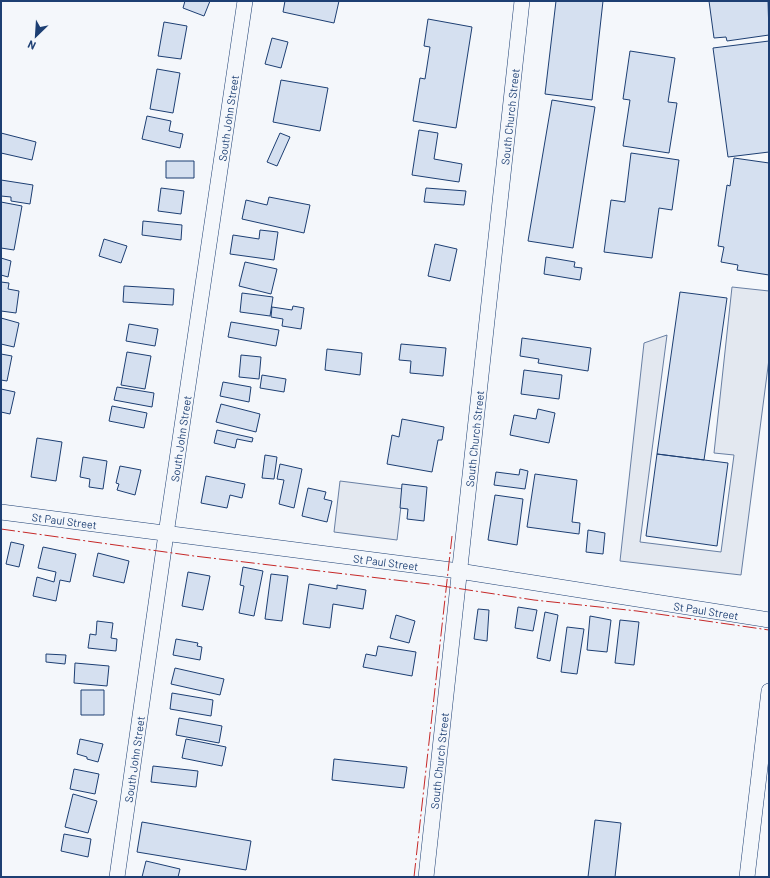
<svg xmlns="http://www.w3.org/2000/svg" width="770" height="878" font-family="Barlow,sans-serif">
<rect width="100%" height="100%" fill="#f4f7fb"/>
<path fill="#e3e8f0" stroke="#687fa3" d="M732,287L769,291V359L741,575L620,561L644,343L667,335L640,542L721,552L734,455L714,453Z
M340,481L403,489L397,540L334,532Z"/>
<path fill="#d5e0f0" stroke="#1d3f73" d="M185,1H210L204,16L183,8Z
M285,1H339L334,23L283,12Z
M556,1H603L592,100L545,94Z
M709,1H768L769,35L727,41L726,37L714,38Z
M428,19L472,27L456,128L413,121L420,78L425,79L430,47L424,46Z
M164,22L187,26L181,59L158,56Z
M272,38L288,42L281,68L265,64Z
M769,41V152L728,157L713,48Z
M630,51L675,58L668,102L677,103L669,153L623,146L630,100L623,99Z
M157,69L180,73L173,113L150,109Z
M281,80L328,88L320,131L273,122Z
M552,100L595,107L573,248L528,241Z
M147,116L171,121L169,131L183,134L180,148L142,139Z
M419,130L438,133L434,159L462,164L459,182L412,175Z
M1,133L36,142L32,160L1,153Z
M280,133L290,137L277,166L267,162Z
M631,153L679,160L672,210L659,208L652,258L604,252L611,200L625,202Z
M734,158L769,163V275L737,270L738,265L721,262L724,247L718,246L727,185L730,186Z
M166,161H194V178H166Z
M1,180L33,185L30,204L11,201V197L1,196Z
M161,188L184,191L181,214L158,211Z
M426,188L466,191L464,205L424,202Z
M269,197L310,205L304,233L242,219L246,200L267,205Z
M1,202L22,206L14,250L1,248Z
M143,221L182,225L181,240L142,235Z
M260,230L278,232L274,260L230,254L233,235L259,239Z
M104,239L127,246L121,263L99,256Z
M435,244L457,249L450,281L428,276Z
M546,257L575,262L574,267L582,268L580,280L544,274Z
M1,258L11,261L8,277L1,275Z
M245,262L277,269L271,294L239,286Z
M1,282L9,283L8,289L19,291L16,313L1,311Z
M124,286L174,289L173,305L123,302Z
M680,292L727,298L704,460L657,454Z
M242,293L273,297L270,316L240,312Z
M293,306L304,308L301,329L282,326L283,319L271,317L272,307L292,310Z
M1,318L19,323L14,347L1,344Z
M231,322L279,330L276,346L228,337Z
M129,324L158,329L155,346L126,341Z
M522,338L591,348L588,371L538,363L539,359L520,356Z
M401,344L446,348L443,376L410,373L411,361L399,360Z
M327,349L362,353L360,375L325,370Z
M127,352L151,356L145,389L121,385Z
M1,354L12,356L7,381L1,380Z
M241,355L261,357L259,379L239,377Z
M524,370L562,375L559,399L521,394Z
M262,375L286,379L284,392L260,388Z
M223,382L251,387L249,402L220,396Z
M117,387L154,393L152,407L114,400Z
M1,389L15,392L10,414L1,412Z
M221,404L260,414L256,432L216,422Z
M112,406L147,413L144,428L109,421Z
M538,409L555,413L549,443L510,435L514,415L536,419Z
M402,419L444,427L442,440H438L432,472L387,464L392,435L399,437Z
M217,430L253,438L252,442L237,439L235,448L214,443Z
M37,438L62,442L56,481L31,477Z
M657,454L728,463L717,546L646,536Z
M265,455L277,457L274,479L262,478Z
M83,457L107,461L103,489L89,487L90,479L80,477Z
M280,464L302,469L294,508L279,504L284,480L277,479Z
M120,466L141,470L135,495L117,490L119,484L116,483Z
M520,469L528,471L525,489L494,485L496,472L519,475Z
M535,474L577,480L572,522L580,523L579,534L527,527Z
M206,476L245,484L242,498L230,495L227,508L201,503Z
M402,484L427,487L424,521L407,519L408,509L400,508Z
M308,488L326,492L324,499L332,501L327,522L302,516Z
M495,495L523,499L517,545L488,540Z
M588,530L605,533L603,554L586,552Z
M11,542L24,545L19,567L6,564Z
M43,547L76,554L70,582L60,580L56,601L33,596L37,577L54,582L56,572L38,568Z
M98,553L129,561L124,583L93,576Z
M243,567L263,571L254,616L239,613L244,586L240,585Z
M188,572L210,576L203,610L182,606Z
M271,574L288,576L282,621L265,619Z
M309,584L337,589V585L366,590L363,609L333,604L330,628L303,624Z
M518,607L537,610L533,631L515,628Z
M478,609L489,610L487,641L474,639Z
M545,612L558,615L550,661L537,658Z
M396,615L415,621L409,643L390,638Z
M590,616L611,620L607,652L587,650Z
M620,620L639,622L634,665L615,663Z
M97,621L113,623L111,638L117,639L116,651L88,648L90,634L96,635Z
M567,627L584,629L577,674L561,672Z
M176,639L198,643L197,646L202,647L200,660L173,655Z
M378,646L416,652L412,676L363,667L366,654L376,656Z
M46,654L66,655L65,664L46,662Z
M75,663L109,666L107,686L74,683Z
M175,668L224,679L220,695L171,684Z
M81,690H104V715H81Z
M172,693L213,700L211,716L170,709Z
M179,718L222,726L219,743L176,735Z
M80,739L103,744L98,762L87,759V757L77,754Z
M186,739L226,747L222,766L182,758Z
M334,759L407,767L404,788L332,780Z
M153,766L198,771L196,787L151,782Z
M74,769L99,774L95,794L70,789Z
M73,794L97,801L88,833L65,827Z
M595,820L621,823L615,877H588Z
M142,822L251,841L246,870L137,852Z
M64,834L91,839L88,857L61,851Z
M146,861L180,869L178,877H142Z"/>
<g fill="none" stroke-linecap="round" stroke-linejoin="round">
<defs>
<g id="minor">
<path id="s1" d="M1,512L459,571L769,620"/>
<path id="s2" d="M117,877L166,534L245,1"/>
<path id="s3" d="M426,877L522,1"/>
<path d="M747,877L769,691"/>
</g>
</defs>
<use href="#minor" stroke="#1d3f73" stroke-width="16"/>
<use href="#minor" stroke="#f4f7fb" stroke-width="15"/>
<path stroke="#c62828" stroke-width="1" stroke-dasharray="14 3 2 3" stroke-linecap="butt" d="M1,529L194,556L429,584L534,600L637,611L769,630
M414,877L452,536"/>
</g>
<g text-anchor="middle" dominant-baseline="central" stroke-width="3" stroke-linejoin="round" paint-order="stroke">
<g font-size="11" fill="#1d3f73" stroke="#f4f7fb">
<text stroke="none"><textPath href="#s3" startOffset="765">South Church Street</textPath></text>
<text stroke="none"><textPath href="#s2" startOffset="767">South John Street</textPath></text>
<text stroke="none"><textPath href="#s2" startOffset="443">South John Street</textPath></text>
<text stroke="none"><textPath href="#s3" startOffset="441">South Church Street</textPath></text>
<text stroke="none"><textPath href="#s1" startOffset="64">St Paul Street</textPath></text>
<text stroke="none"><textPath href="#s1" startOffset="388">St Paul Street</textPath></text>
<text stroke="none"><textPath href="#s1" startOffset="712">St Paul Street</textPath></text>
<text stroke="none"><textPath href="#s2" startOffset="119">South John Street</textPath></text>
<text stroke="none"><textPath href="#s3" startOffset="117">South Church Street</textPath></text>
</g>
</g>
<rect width="770" height="878" fill="none" stroke="#1d3f73" stroke-width="4"/>
<g transform="translate(36 36) rotate(205)" stroke="#f4f7fb" stroke-width="3" paint-order="stroke">
<path d="M0-3L7 15L0 10L-7 15Z" fill="#1d3f73"/>
<text y="-6" font-size="11" font-weight="bold" text-anchor="middle" fill="#1d3f73">N</text>
</g>
</svg>
